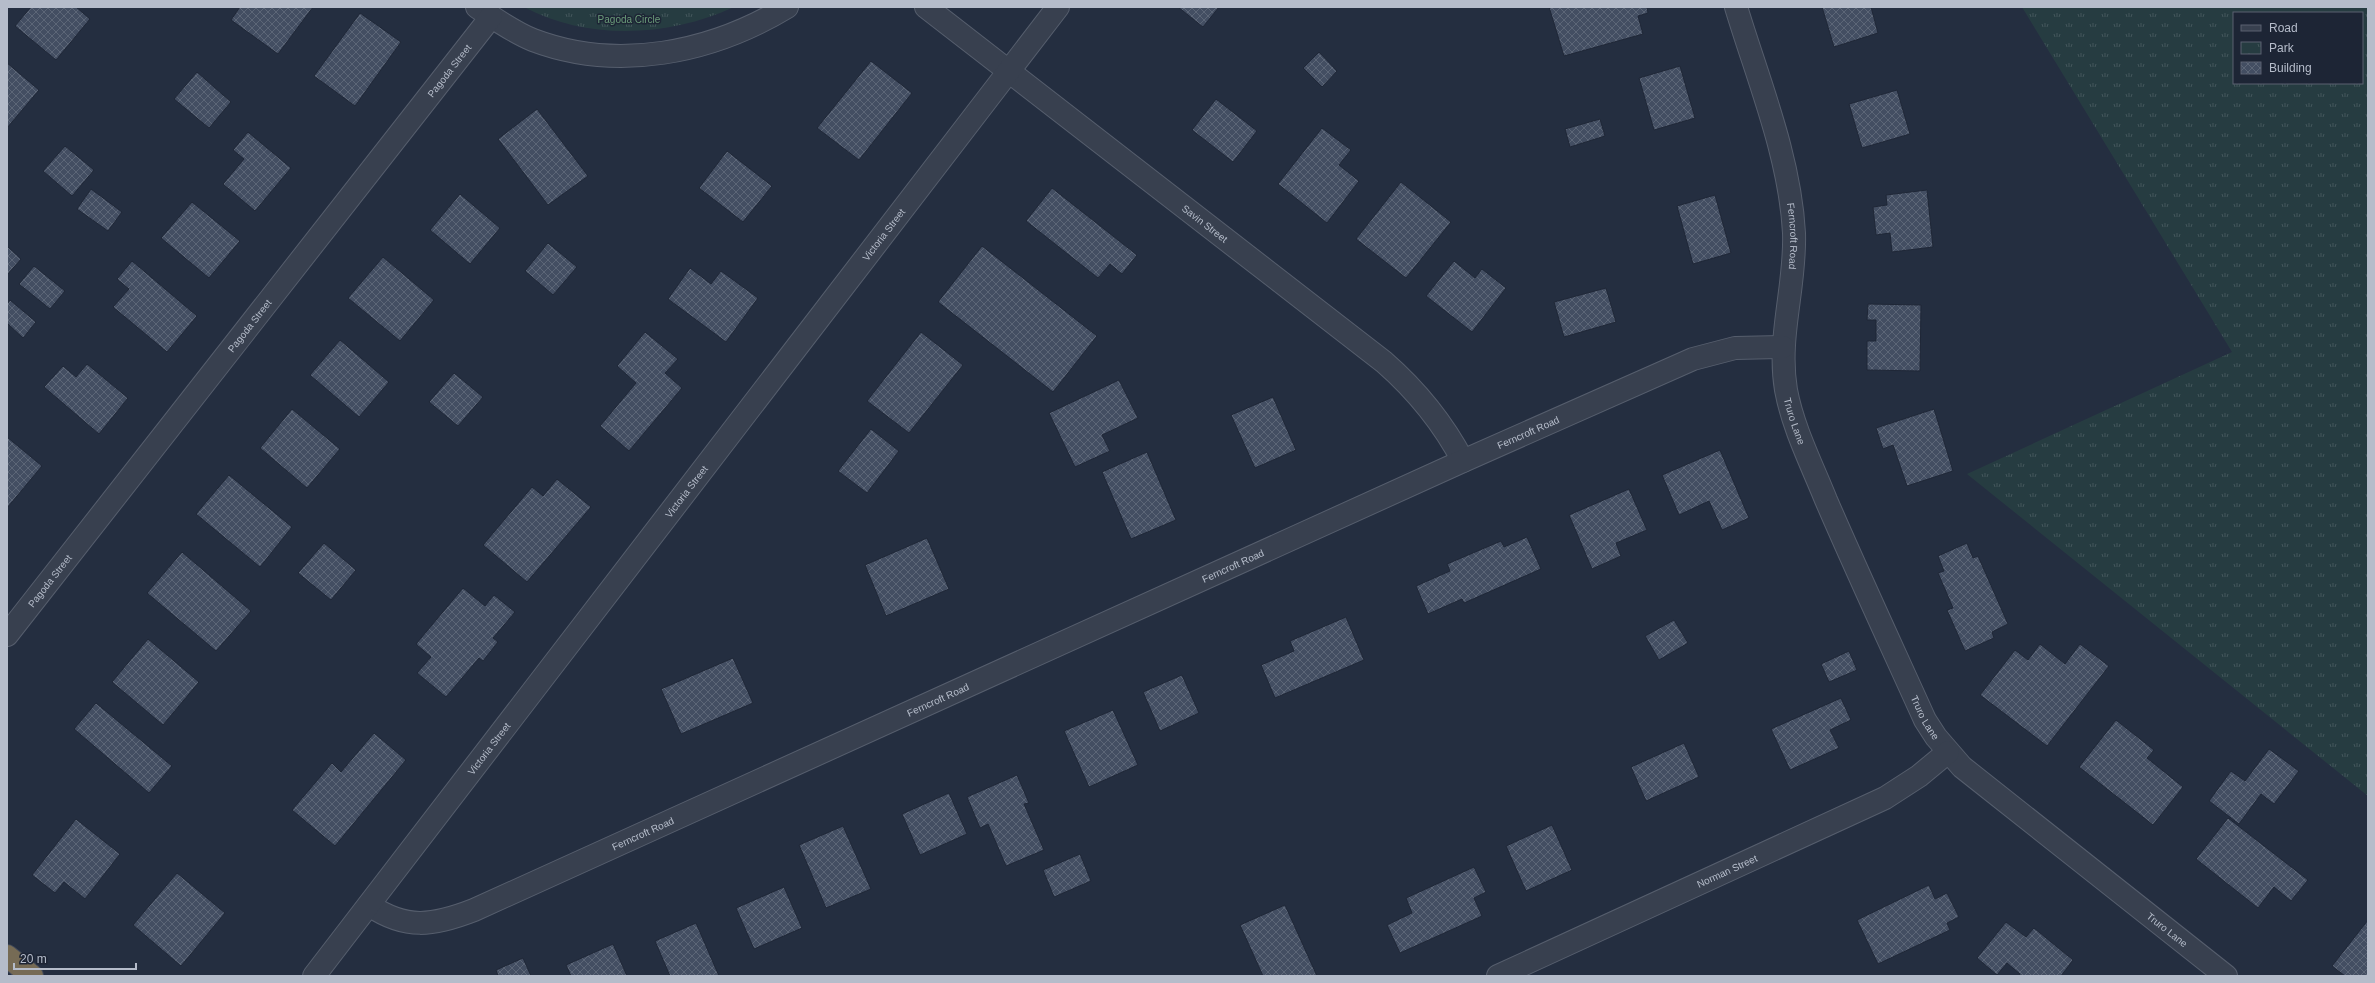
<svg xmlns="http://www.w3.org/2000/svg" width="2375" height="983" font-family="Helvetica,sans-serif">
<defs>
<pattern id="park-tufts" width="24" height="20" patternUnits="userSpaceOnUse"><rect width="24" height="20" fill="#263c41"/><path d="M3 7l-1-3M5 7V3M7 7l1-3M15 17l-1-3M17 17v-4M19 17l1-3" fill="none" stroke="#43565b"/></pattern>
<pattern id="building-cross-hatch" width="8" height="8" patternUnits="userSpaceOnUse"><rect width="8" height="8" fill="#434e62"/><path d="M0 0l8 8M0 8l8-8" fill="none" stroke="#5c6677"/></pattern>
</defs>
<rect width="100%" height="100%" fill="#242e40"/>
<path fill="url(#park-tufts)" fill-rule="evenodd" d="M524,7H734C669,37 588,41 524,7Z
M2022,7H2368V796L1967,474L2232,352ZM2234,13H2362V83H2234Z"/>
<path fill="url(#building-cross-hatch)" stroke="#1f2737" d="M31,7H76L90,19L56,60L15,26Z
M240,7H313L278,54L231,20Z
M1178,7H1219L1203,27Z
M1549,7H1647L1648,13L1638,16L1643,34L1564,56Z
M1822,7H1871L1878,33L1834,47Z
M360,13L401,42L355,106L314,76Z
M1319,52L1337,71L1322,87L1303,68Z
M871,61L912,93L859,160L817,128Z
M7,63L39,90L7,128Z
M1680,66L1695,118L1654,130L1639,78Z
M197,72L231,102L209,128L174,99Z
M1897,90L1910,134L1862,148L1849,104Z
M1216,99L1257,131L1233,162L1192,130Z
M537,109L588,176L548,205L498,139Z
M1600,119L1605,136L1570,147L1565,129Z
M1322,128L1351,150L1339,165L1359,181L1327,223L1278,184Z
M248,132L291,168L255,211L223,184L244,159L233,150Z
M65,146L94,170L72,196L43,171Z
M727,151L772,186L743,222L699,188Z
M1401,182L1451,222L1406,278L1356,239Z
M1052,188L1137,255L1122,274L1110,264L1098,278L1026,221Z
M91,189L122,212L108,231L77,209Z
M1927,190L1933,247L1892,252L1890,233L1876,235L1873,207L1887,205L1886,195Z
M460,194L500,228L470,264L430,230Z
M1715,195L1731,253L1693,264L1677,206Z
M192,202L240,241L209,278L161,238Z
M548,243L577,267L553,295L525,271Z
M7,246L21,259L7,275Z
M982,246L1097,336L1053,392L938,302Z
M383,257L434,300L400,341L348,298Z
M132,261L197,316L167,352L113,307L129,289L117,279Z
M1454,261L1475,278L1482,269L1506,288L1472,332L1426,296Z
M34,266L65,291L50,309L19,284Z
M690,268L711,284L721,271L758,298L726,342L668,299Z
M1606,288L1616,322L1564,337L1554,302Z
M10,300L36,322L23,338L7,323V304Z
M1868,304L1921,305L1920,371L1867,370V341H1876V320H1867Z
M645,332L678,359L665,373L682,388L629,451L600,426L636,383L617,366Z
M921,332L963,365L909,433L867,401Z
M340,340L389,382L359,417L310,375Z
M87,364L128,398L99,434L44,387L63,366L76,377Z
M454,373L483,397L458,426L429,402Z
M1119,380L1138,418L1102,435L1110,451L1075,467L1049,413Z
M1273,397L1296,450L1255,468L1231,415Z
M292,409L340,449L307,488L260,448Z
M1934,409L1953,471L1907,486L1893,445L1883,449L1876,428Z
M871,429L899,451L867,493L838,471Z
M7,437L42,466L7,508Z
M1720,450L1749,518L1722,530L1709,501L1679,515L1662,475Z
M1147,452L1176,520L1131,539L1102,472Z
M229,475L292,527L260,567L196,514Z
M557,479L591,507L527,582L483,545L532,487L543,496Z
M1629,489L1647,530L1616,543L1621,556L1592,569L1569,515Z
M1527,537L1541,569L1464,603L1462,599L1428,614L1416,586L1450,571L1447,564L1501,541L1504,547Z
M927,538L949,589L886,616L865,565Z
M324,543L356,570L331,600L298,573Z
M1967,543L1973,558L1978,556L2008,624L1992,632L1994,638L1965,651L1947,610L1953,608L1938,573L1944,571L1938,556Z
M182,552L251,611L216,651L147,593Z
M463,588L485,606L494,595L515,612L493,638L498,642L483,661L479,658L446,697L417,673L431,657L416,644Z
M1346,617L1364,660L1275,698L1261,665L1294,651L1290,641Z
M1674,620L1688,643L1659,660L1645,636Z
M148,639L199,682L163,725L112,682Z
M2040,644L2065,664L2080,644L2109,666L2047,746L1980,695L2015,650L2028,660Z
M1849,651L1857,670L1829,682L1821,664Z
M733,658L753,703L681,734L661,689Z
M1182,675L1199,713L1160,731L1143,692Z
M1841,698L1851,720L1830,730L1839,748L1790,770L1771,729Z
M96,703L172,766L149,793L74,729Z
M1113,710L1138,765L1089,787L1064,731Z
M2116,720L2154,750L2147,758L2183,787L2153,825L2079,767Z
M374,733L406,760L335,846L292,810L332,763L341,772Z
M1684,743L1699,777L1646,801L1631,767Z
M2269,749L2299,771L2274,804L2261,794L2239,824L2209,801L2231,771L2245,781Z
M1017,775L1029,803L1024,804L1044,850L1006,866L988,824L980,828L967,797Z
M949,793L967,834L920,855L902,814Z
M2228,818L2308,880L2291,901L2274,887L2258,908L2196,859Z
M76,819L120,854L85,899L64,882L55,893L32,875Z
M1552,825L1572,870L1526,891L1506,846Z
M843,826L871,889L826,908L799,845Z
M1080,854L1091,881L1054,897L1043,870Z
M1474,867L1486,892L1474,898L1482,916L1400,953L1387,925L1412,913L1406,898Z
M177,873L225,913L181,966L133,925Z
M1929,885L1935,899L1947,893L1959,917L1947,923L1950,930L1878,964L1857,920Z
M784,887L802,928L754,949L736,908Z
M1285,905L1317,976H1263L1240,925Z
M2368,920V976H2345L2332,966Z
M2006,922L2026,937L2034,928L2073,960L2061,976H2019L2020,974L2007,963L1997,975L1977,958Z
M696,923L719,976H670L655,941Z
M613,944L627,976H571L566,965Z
M523,958L531,976H498L496,970Z"/>
<g fill="none" stroke-linecap="round" stroke-linejoin="round">
<defs>
<g id="minor">
<path d="M477,7C495,19 513,32 533,40C617,72 711,53 787,7"/>
<path id="s1" d="M926,7L1384,362C1416,390 1443,423 1463,461"/>
<path id="s2" d="M1736,7C1758,80 1790,156 1794,233C1796,286 1777,337 1786,390C1793,428 1812,465 1826,500C1858,574 1892,647 1925,720L1936,737L1962,767L2226,976"/>
<path id="s3" d="M7,635L491,17"/>
<path id="s4" d="M369,905C406,930 433,926 474,910L1463,461L1693,359L1735,348L1783,347"/>
<path id="s5" d="M314,976L1058,7"/>
<path id="s6" d="M1498,976L1885,798L1919,776L1948,752"/>
</g>
<path id="highway" d="M7,956L32,976"/>
</defs>
<use href="#minor" stroke="#565e6d" stroke-width="24"/>
<use href="#highway" stroke="#434b5a" stroke-width="24"/>
<use href="#minor" stroke="#38404f" stroke-width="22"/>
<use href="#highway" stroke="#766b55" stroke-width="22"/>
</g>
<g text-anchor="middle" dominant-baseline="central" stroke-width="3" stroke-linejoin="round" paint-order="stroke">
<g font-size="10" fill="#6b9c79" stroke="#1d2535">
<text x="629" y="19">Pagoda Circle</text>
</g>
<g font-size="10" fill="#b5bcca" stroke="#1d2535">
<text stroke="none"><textPath href="#s3" startOffset="717">Pagoda Street</textPath></text>
<text stroke="none"><textPath href="#s1" startOffset="353">Savin Street</textPath></text>
<text stroke="none"><textPath href="#s5" startOffset="935">Victoria Street</textPath></text>
<text stroke="none"><textPath href="#s2" startOffset="237">Ferncroft Road</textPath></text>
<text stroke="none"><textPath href="#s3" startOffset="393">Pagoda Street</textPath></text>
<text stroke="none"><textPath href="#s2" startOffset="424">Truro Lane</textPath></text>
<text stroke="none"><textPath href="#s4" startOffset="1268">Ferncroft Road</textPath></text>
<text stroke="none"><textPath href="#s5" startOffset="611">Victoria Street</textPath></text>
<text stroke="none"><textPath href="#s4" startOffset="944">Ferncroft Road</textPath></text>
<text stroke="none"><textPath href="#s3" startOffset="69">Pagoda Street</textPath></text>
<text stroke="none"><textPath href="#s4" startOffset="620">Ferncroft Road</textPath></text>
<text stroke="none"><textPath href="#s2" startOffset="748">Truro Lane</textPath></text>
<text stroke="none"><textPath href="#s5" startOffset="287">Victoria Street</textPath></text>
<text stroke="none"><textPath href="#s4" startOffset="296">Ferncroft Road</textPath></text>
<text stroke="none"><textPath href="#s6" startOffset="252">Norman Street</textPath></text>
<text stroke="none"><textPath href="#s2" startOffset="1072">Truro Lane</textPath></text>
</g>
</g>
<rect width="2375" height="983" fill="none" stroke="#b5bcca" stroke-width="16"/>
<rect x="2233" y="12" width="130" height="72" fill="#1d2535" stroke="#5a6171"/>
<rect x="2241" y="25" width="20" height="6" fill="#38404f" stroke="#5a6171"/>
<text x="2269" y="32" font-size="12" fill="#b5bcca">Road</text>
<rect x="2241" y="42" width="20" height="12" fill="url(#park-tufts)" stroke="#5a6171"/>
<text x="2269" y="52" font-size="12" fill="#b5bcca">Park</text>
<rect x="2241" y="62" width="20" height="12" fill="url(#building-cross-hatch)" stroke="#5a6171"/>
<text x="2269" y="72" font-size="12" fill="#b5bcca">Building</text>
<path d="M14 963v6h122v-6" fill="none" stroke="#b5bcca" stroke-width="2"/>
<text x="20" y="963" font-size="12" fill="#b5bcca" stroke="#1d2535" stroke-width="3" paint-order="stroke">20 m</text>
</svg>
